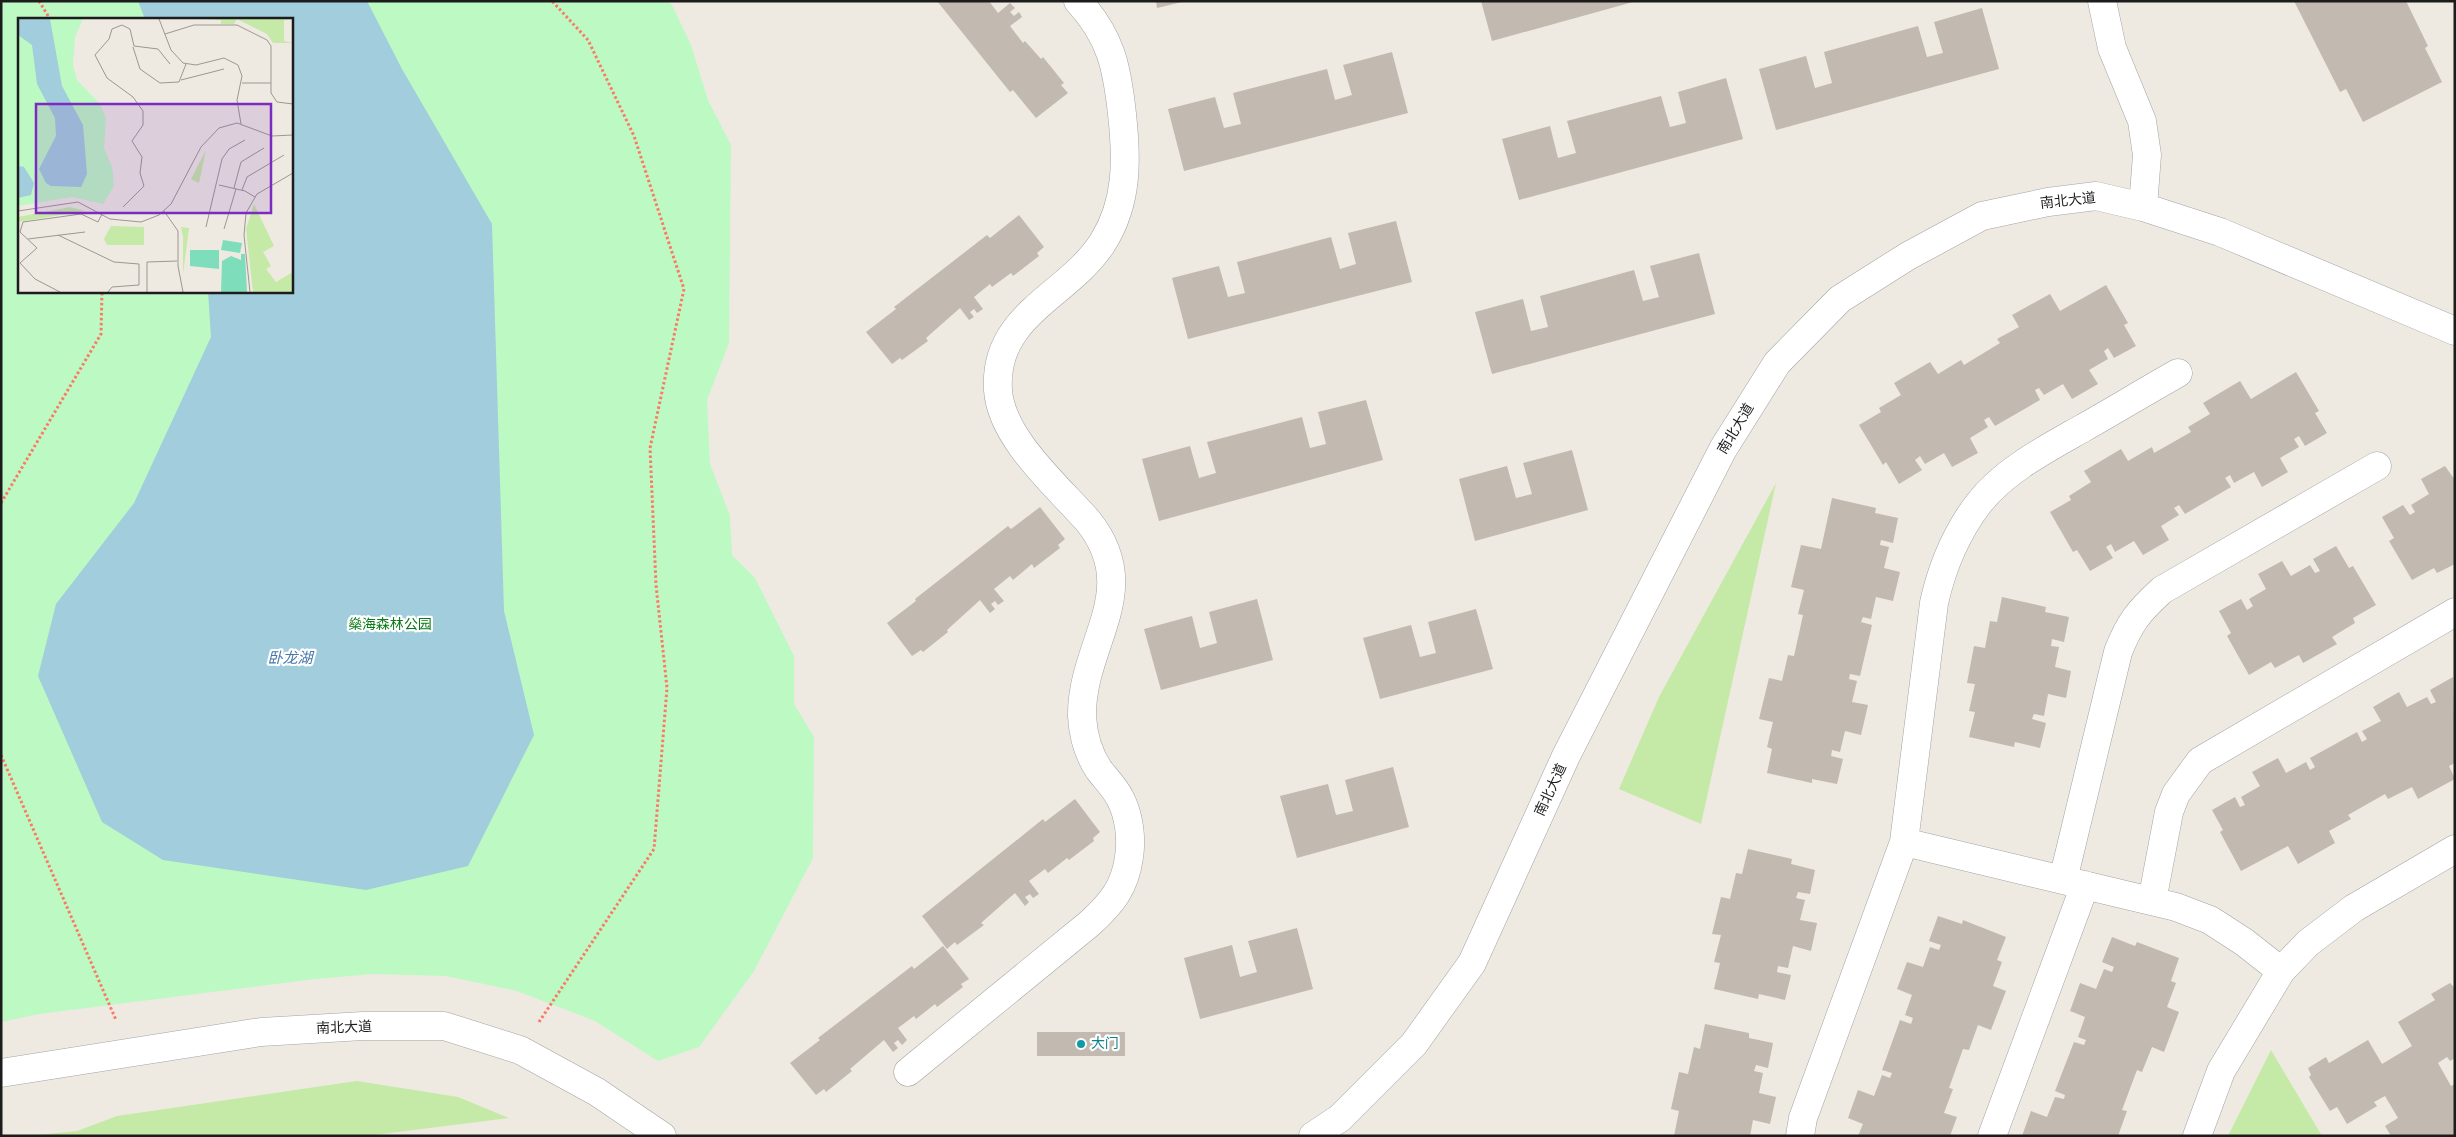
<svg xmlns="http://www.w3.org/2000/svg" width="2456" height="1137" font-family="'Source Sans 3','Noto Sans SC',sans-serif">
<rect width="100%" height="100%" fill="#eeeae1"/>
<path fill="#c5e9a6" d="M1776,483L1701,824L1619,789L1659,697Z
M2271,1050L2322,1136H2228Z
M357,1081L458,1097L509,1118L366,1136H28L77,1131L117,1116Z"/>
<path fill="#bdf9c3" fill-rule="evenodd" d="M1,1H668L672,5L691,45L708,100L731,145L729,343L707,400L710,464L730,516L732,555L755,578L794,656V704L814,737L813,858L754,971L699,1047L658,1061L595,1021L517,991L446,976L373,974L315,979L39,1014L1,1022ZM19,19H291V291H19Z"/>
<path fill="#a1cddc" d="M138,1H367L402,69L492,224L504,611L534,735L468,866L366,890L163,860L102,822L38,676L56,604L134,503L211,337L208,291H291V19H145Z"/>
<path fill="#c2b9b1" d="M937,1H989L998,13L1010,3L1015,8L1010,12L1014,16L1019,12L1022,17L1010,26L1023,43L1025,41L1041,59L1043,57L1064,83L1061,85L1068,93L1036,118L1013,90L1010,92Z
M1156,1H1182V2L1157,8Z
M1481,1H1633V2L1492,41Z
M2294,1H2406L2428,46L2425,48L2442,82L2363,122L2346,89L2340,92Z
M1982,8L1999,69L1776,130L1759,69L1806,56L1815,88L1832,83L1824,52L1918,26L1927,57L1943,53L1934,22Z
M1392,52L1408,113L1184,171L1168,109L1215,97L1224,128L1241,124L1233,93L1327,69L1335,100L1352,95L1343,65Z
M1726,78L1743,139L1519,200L1502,139L1550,126L1558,158L1576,153L1567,121L1661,96L1670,127L1686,123L1678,92Z
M1019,215L1044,247L1037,253L1039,256L1013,276L1011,273L992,287L990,284L974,297L983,309L977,313L974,309L970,312L974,317L969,320L960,308L926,338L928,341L902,360L900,358L892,364L866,332L896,309L894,307L987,235L990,238Z
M1396,221L1412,282L1188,339L1172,278L1219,266L1228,297L1245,293L1237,262L1331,237L1340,269L1356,264L1348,233Z
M1699,253L1715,314L1492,374L1475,312L1523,299L1531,331L1548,327L1540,296L1634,270L1643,301L1659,297L1650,266Z
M2106,285L2128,323L2124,325L2136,346L2114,358L2108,348L2104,351L2108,359L2089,370L2098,384L2072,399L2063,384L2044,395L2039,388L2035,390L2040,400L1995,426L1989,417L1984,420L1988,427L1970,438L1978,453L1952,467L1944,453L1925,464L1920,456L1915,460L1922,470L1899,484L1886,462L1883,465L1859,425L1881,412L1879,408L1901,395L1894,383L1930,362L1938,374L1961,360L1964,365L2000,343L1997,339L2019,327L2012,315L2050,294L2060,311Z
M2296,372L2319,411L2315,413L2327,433L2305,446L2299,436L2294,439L2299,447L2280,458L2288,472L2262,487L2254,472L2234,483L2230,475L2225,478L2231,487L2185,514L2179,505L2174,508L2179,515L2161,526L2169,540L2143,555L2134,541L2115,552L2111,544L2106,547L2113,558L2090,571L2077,550L2073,552L2050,512L2071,500L2069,496L2091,482L2084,471L2121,449L2128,461L2152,447L2154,453L2191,432L2188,427L2210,414L2203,403L2240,381L2251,399Z
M1366,400L1383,460L1159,521L1142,459L1190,446L1199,478L1216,473L1207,442L1302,417L1310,448L1326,444L1318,412Z
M1572,450L1588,510L1475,541L1459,479L1507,466L1516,498L1532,494L1523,463Z
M2445,466L2455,480V564L2437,573L2434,568L2412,580L2389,541L2394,538L2382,517L2403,505L2410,515L2415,512L2411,505L2429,494L2421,479Z
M1832,498L1876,508L1875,513L1898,518L1893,543L1881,540L1880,545L1889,547L1884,568L1900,572L1893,601L1876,597L1871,619L1863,617L1861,622L1872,625L1860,676L1850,674L1849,679L1857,681L1852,702L1868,705L1861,735L1845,731L1840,752L1832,750L1831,756L1843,759L1837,784L1812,779V783L1767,773L1772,749L1767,747L1773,722L1759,719L1769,678L1782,681L1788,655L1794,656L1803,615L1798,614L1804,590L1791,587L1801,545L1821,549Z
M1040,507L1065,539L1058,545L1060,548L1034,568L1032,564L1013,580L1010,576L994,589L1004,601L998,605L995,601L991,604L995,609L990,613L980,600L947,630L948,632L923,652L921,650L912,656L887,623L916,601L915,599L1008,526L1011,529Z
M2336,546L2349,568L2353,566L2376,605L2353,618L2355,623L2332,637L2337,644L2303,663L2299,655L2275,668L2271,662L2249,675L2227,636L2231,633L2219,611L2241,599L2247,610L2253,606L2249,599L2266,589L2258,574L2282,561L2291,576L2310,565L2315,573L2320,571L2313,559Z
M2002,597L2046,607L2045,612L2069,617L2064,642L2052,639L2051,646L2059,647L2055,667L2071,671L2066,698L2048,694L2044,716L2034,714L2032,719L2046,723L2040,748L2015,742L2014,747L1969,737L1975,712L1969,711L1975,684L1967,683L1974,646L1985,648L1990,621L1997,622Z
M1257,599L1273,660L1161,690L1144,629L1192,616L1200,648L1217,643L1209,612Z
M1476,609L1493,669L1380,699L1363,638L1411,625L1420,657L1436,653L1428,622Z
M2453,677L2455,763L2449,766L2455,779L2418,799L2412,787L2388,799L2385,794L2348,815L2351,819L2329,831L2335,843L2298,864L2288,846L2241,871L2220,832L2223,830L2212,810L2235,797L2240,807L2245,805L2241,797L2260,786L2252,772L2278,758L2286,773L2306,762L2310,770L2315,767L2310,758L2357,732L2362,742L2367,739L2362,731L2381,721L2373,707L2399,692L2407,707L2427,697L2431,704L2436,702L2430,690Z
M1393,767L1409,827L1297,858L1280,796L1328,784L1336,815L1353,811L1345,780Z
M1075,799L1100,832L1093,838L1094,841L1069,860L1067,858L1048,873L1045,869L1029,881L1039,894L1033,898L1030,894L1025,897L1029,902L1025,906L1015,893L981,923L984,925L957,945L955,942L947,949L922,916L1043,819L1045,822Z
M1748,849L1792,859L1791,864L1815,870L1810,894L1798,892L1796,898L1805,900L1800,920L1817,923L1811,951L1793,946L1788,968L1778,966L1777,972L1791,975L1785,1000L1759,994L1758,999L1714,989L1720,963L1714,962L1721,935L1712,934L1721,897L1730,899L1736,873L1742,874Z
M1938,916L1962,924L1963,920L2006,937L1997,960L2002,962L1993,986L2006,991L1991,1030L1978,1025L1969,1050L1963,1049L1949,1088L1953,1089L1944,1113L1957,1117L1950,1136H1858L1863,1124L1848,1118L1858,1090L1874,1096L1882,1075L1890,1078L1892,1073L1882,1070L1900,1020L1911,1024L1913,1018L1905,1015L1912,995L1897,989L1907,962L1923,967L1930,947L1939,950L1941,945L1929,941Z
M1297,928L1313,989L1200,1019L1184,958L1232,945L1240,977L1257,972L1248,941Z
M2112,937L2135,946L2137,942L2179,958L2171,981L2176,983L2167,1007L2179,1012L2164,1052L2152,1047L2142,1072L2137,1070L2122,1110L2127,1111L2118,1136H2022L2031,1111L2047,1117L2055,1097L2064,1099L2065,1095L2055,1091L2074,1042L2084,1045L2086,1040L2078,1037L2085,1017L2070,1011L2080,983L2096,989L2104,969L2112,972L2114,967L2102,962Z
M943,946L969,979L961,984L963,987L937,1007L935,1004L916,1019L914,1016L898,1028L907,1040L902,1045L898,1040L894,1043L898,1048L893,1052L884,1040L850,1069L852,1071L826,1092L824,1089L816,1095L790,1063L820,1040L818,1038L912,966L914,969Z
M2450,983L2455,988V1058L2450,1061L2447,1057L2438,1063L2451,1086L2455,1084V1136H2391L2385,1126L2398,1118L2385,1096L2374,1102L2377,1106L2347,1124L2337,1107L2330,1111L2309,1077L2311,1075L2308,1068L2326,1057L2329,1063L2368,1040L2382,1064L2412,1046L2398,1022L2435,1000L2431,994Z
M1705,1024L1749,1033V1038L1773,1043L1768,1068L1756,1065L1754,1071L1763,1073L1759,1093L1776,1097L1770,1124L1753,1120L1750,1136H1674L1679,1111L1671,1109L1679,1072L1688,1074L1694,1047L1700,1049Z
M1037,1032H1125V1056H1037Z"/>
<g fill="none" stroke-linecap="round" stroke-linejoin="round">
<defs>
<path id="minor" d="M2102,1L2112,48L2142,121L2147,155L2143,207
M1904,842L2176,907L2210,920L2244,942L2281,971
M2063,880L2118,652C2130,622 2138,612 2162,590L2377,466
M2152,901L2169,812L2176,794L2200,761L2455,612
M908,1072L1089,924C1111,904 1125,888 1129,857C1132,838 1129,815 1120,798C1115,788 1106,779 1099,770C1089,755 1083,735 1082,716C1081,643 1144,591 1088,521C1057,486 1001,438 998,390C993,314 1069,296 1103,242C1128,202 1127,159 1122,114C1117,67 1111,37 1078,1
M1,1073L261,1032L363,1026H444L520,1050L597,1092L662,1136
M1313,1136L1340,1118L1414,1044L1472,963L1566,756L1723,449L1777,363L1840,299L1908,256L1982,216L2048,202L2096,196L2143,207L2220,232L2455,331
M1800,1136L1803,1118L1904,842L1934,603C1942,567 1956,533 1979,503C2005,470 2046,449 2083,428C2115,410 2146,391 2178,373
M1992,1136L2085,885
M2197,1136L2221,1071L2281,971L2308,943L2354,908L2455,849"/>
</defs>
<use href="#minor" stroke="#a3a3a3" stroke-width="29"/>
<path stroke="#fa7a66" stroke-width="3" stroke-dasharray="2.5 2.5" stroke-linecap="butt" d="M39,1L50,19
M1,503L101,334L102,291
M1,755L116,1020
M539,1022L654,849L667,688L656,585L650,448L684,289L634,136L588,40L552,1"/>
<use href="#minor" stroke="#fff" stroke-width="28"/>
</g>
<circle fill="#0f9aa8" stroke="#fff" stroke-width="2" cx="1081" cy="1044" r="5"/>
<g text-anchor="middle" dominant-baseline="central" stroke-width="4.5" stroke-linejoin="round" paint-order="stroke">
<g font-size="14" fill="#1c1c1c" stroke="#fff">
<text transform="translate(2068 201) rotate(-6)">南北大道</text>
<text transform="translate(1736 429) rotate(-59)">南北大道</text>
<text transform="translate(1551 790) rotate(-65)">南北大道</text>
<text transform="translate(344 1028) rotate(-2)">南北大道</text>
</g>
<g font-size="14" fill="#0a7a17" stroke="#fff">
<text x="390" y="625">燊海森林公园</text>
</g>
<g font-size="14" fill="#0d838f" stroke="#fff" text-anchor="start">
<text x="1091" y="1044">大门</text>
</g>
<g font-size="15" font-style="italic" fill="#4877ab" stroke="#fff">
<text x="290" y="658">卧龙湖</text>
</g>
</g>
<g transform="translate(18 18)">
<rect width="275" height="275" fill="#eeeae1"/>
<path d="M182,1H275L266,2V23L275,25H255L249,16L219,1L216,6H203V2ZM188,132L181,165L173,161ZM236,186L256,228L245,234L253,248L248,251L258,264L275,254V274H235L228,211ZM52,189L67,193L0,204V199ZM93,208L126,209V227H89L86,221ZM163,209L171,210L165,256V219Z" fill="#c5e9a6"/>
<path d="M0,1H65L57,19L55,47L59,62L82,86L88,100L86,130L94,149L96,168L85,186L54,179L0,188Z" fill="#bdf9c3"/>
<path d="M205,222L224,225L222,235L203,232ZM172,232H201V251L172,248ZM223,236H227L229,274H203L204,243L213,238L223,242Z" fill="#7edebc"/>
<path d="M0,1H32L44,68L65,107L69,156L63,169L33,168L28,165L21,151L38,118L37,100L19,66L14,27L0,17ZM0,148L6,149L16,165L13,177L0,180Z" fill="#a1cddc"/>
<path fill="none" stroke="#9a9892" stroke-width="1" d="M141,1L153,32L165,45L178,47L206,40L220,47L224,58L219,82L223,106M147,16L176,7H219L249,22L253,28V75L259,84L275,86M115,29L122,51L142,65L161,64L168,46M163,62L206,51M224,65H253M201,167L227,173L237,179M216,170L223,144L246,130M224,172L229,159L266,137M105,189L126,168L122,155L124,139L114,123L125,107V93L115,79L89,60L77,37L91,21L94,11L104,7L112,11L116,28L140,31L152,46M0,193L60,184L92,201L123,204L141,197L153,186L183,129L201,110L219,105L254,118L275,117M146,193L160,213V248L165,274M188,209L204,141L211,131L227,122M206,211L218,171M40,217L96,244L121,246V267L94,269L90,274M10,221L67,214M2,245L19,230L2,214L5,204L63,196L80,204L84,196M2,245L17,261L42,274M129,274V244L159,243M232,274L226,217L228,195L239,176L275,155"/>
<path fill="#7b2cbf" fill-opacity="0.15" stroke="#7b2cbf" stroke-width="2.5" d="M18,86H253V195H18Z"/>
<rect width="275" height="275" fill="none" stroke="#1c1c1c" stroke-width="2.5"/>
</g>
<rect width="2456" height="1137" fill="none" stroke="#1c1c1c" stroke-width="5"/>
</svg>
